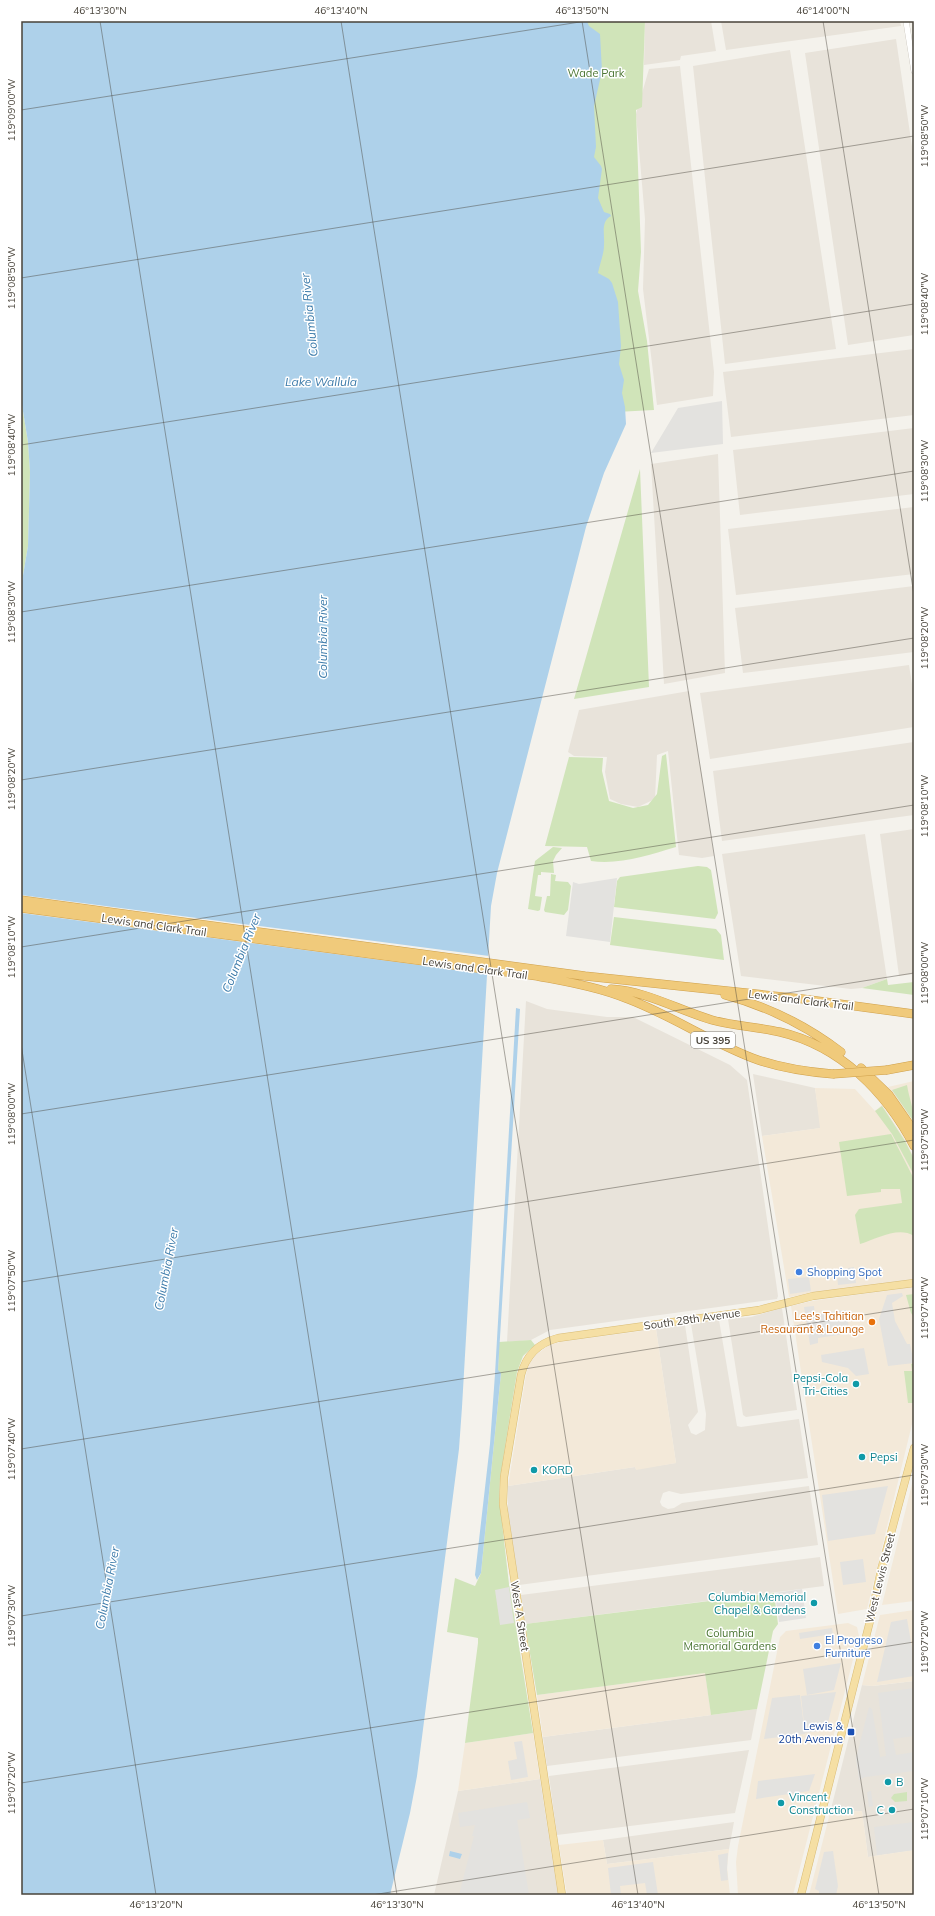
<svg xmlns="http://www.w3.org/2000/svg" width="935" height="1916" font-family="Mulish,sans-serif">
<rect width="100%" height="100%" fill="#f4f2ec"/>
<path fill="#e8e3da" d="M645,21H711L716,51L681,56L680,60L644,65Z
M721,21H900L901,26L726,50Z
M896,39L914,160V335L848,345L805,53Z
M790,50L836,349L725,364L693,66Z
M680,66L714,372L713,396L657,405L643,289L645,219L636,114L649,69Z
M914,349V415L731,437L723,372Z
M914,428V494L740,515L733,450Z
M718,454L725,673L664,684L651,464Z
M914,507V574L736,595L728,529Z
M914,586V652L743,673L735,608Z
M909,665L914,697V727L710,759L700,693Z
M689,691L714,856L702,858L679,855L668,751L657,755L655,799L638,807L621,804L610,799L605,772L607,757L574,756L568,752L579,710Z
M914,742V815L722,841L713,771Z
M914,829V974L899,976L880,834Z
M865,834L887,979L862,988L851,989L741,976L722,854Z
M526,1001L547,1009L607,1017H633L730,1065L747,1080L778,1296L777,1299L550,1330L531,1340L507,1342Z
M753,1074L815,1088L821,1128L762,1136Z
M782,1308L797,1410L746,1417L743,1415L728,1319L751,1317Z
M719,1320L737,1426L741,1427L799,1419L808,1478L681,1494L669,1491L663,1493L660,1502L662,1506L668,1509L674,1508L682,1503L809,1486L818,1545L519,1585L508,1512V1486L635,1467L636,1469L676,1463L656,1329L685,1325L698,1412L688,1425L691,1433L696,1435L705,1430L706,1414L691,1324Z
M820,1557L824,1586L525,1624L521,1595Z
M914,1681V1850L868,1857L862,1811L830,1813L862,1685L873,1686Z
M757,1709L751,1740L547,1766L543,1737Z
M749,1750L735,1813L557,1835L549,1776Z
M540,1779L558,1895H434L458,1791Z
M734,1822L729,1849L607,1864L603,1840Z"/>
<path fill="#f3e9d9" d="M914,1081V1124L888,1087Z
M815,1088L855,1089L875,1111L882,1105L904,1138L914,1158V1279L789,1297L762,1136L820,1128Z
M914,1287V1416L867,1609L838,1614L791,1306L812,1301Z
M656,1329L676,1463L636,1470L635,1467L508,1486L526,1375L529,1364L536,1355L549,1345L560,1342Z
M914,1476V1601L882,1605Z
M914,1610V1681L872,1686L862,1685L880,1615Z
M848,1623L857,1627L859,1636L793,1895H738L736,1862L738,1846L780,1637L786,1631Z
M705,1673L711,1715L543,1737L537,1695Z
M533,1733L540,1779L458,1791L465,1743Z
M862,1811L868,1857L914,1850V1895H809L830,1813Z
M603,1840L607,1864L729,1849L727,1867L730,1895H567L559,1845Z"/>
<path fill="#d0e4b9" d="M544,21H645L642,107L636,110L641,252L638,291L647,341L654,410L616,412Z
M21,399L28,442L30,472L28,546L21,587Z
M640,469L649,687L574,699Z
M666,754L676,847C649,855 620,865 591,861L587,847L545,846L569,757L603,758L602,771L609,801L633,808L648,805L657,794L662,756Z
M553,847L562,848L556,855L553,861L554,873L541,872V875H538L535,896L542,897L540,910L538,911L528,909L535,861Z
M698,866L707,867L711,870L718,913L715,919L614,907L617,881L620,877Z
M551,874L556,875L555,881L568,882L571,886L568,910L564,915L545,912L544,910L547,896H550Z
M614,917L716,929L721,935L724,960L610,945Z
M887,979L888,985L914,982V995L862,988Z
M907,1085C909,1098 914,1109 914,1122L892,1090Z
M882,1106L905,1141L914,1159V1175L892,1134L875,1111Z
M891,1134L914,1179V1236C898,1226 877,1239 860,1244L855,1215L859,1209L902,1203L900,1189H881V1192L847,1196L839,1142Z
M914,1294V1317L911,1313L906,1295Z
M531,1340L535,1345L523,1356L517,1372L500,1478L499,1497L509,1584L533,1733L465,1743L478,1643V1638L447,1632L455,1578L475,1586L481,1573L501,1373L498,1371L499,1342Z
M914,1363V1403H908L904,1371H912L911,1364Z
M774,1593L778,1624L773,1631L757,1709L711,1715L705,1673L537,1695L525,1624Z
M907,1792V1801L895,1802L891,1798L894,1794Z"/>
<path fill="#e3e2df" d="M722,401L723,444L651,453L678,408Z
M617,878L610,942L566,936L573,882L579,884Z
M854,1267L856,1283L838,1285L837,1275L849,1274L848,1268Z
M809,1277L811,1291L790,1294L788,1279Z
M902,1293L903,1296L892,1303L895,1321L907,1344H910L914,1363L888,1366L879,1319L887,1295Z
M814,1306L815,1315L846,1310L850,1333L818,1338V1343L810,1345L804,1307Z
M864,1348L869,1374L856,1376L848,1368L822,1362L821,1355Z
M888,1486L875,1534L828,1541L822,1495Z
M863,1559L866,1582L843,1585L840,1562Z
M509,1587L514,1623L500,1625L495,1590Z
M802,1589L806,1618L779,1622L775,1593Z
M907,1619L914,1659V1676L877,1682L891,1622Z
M832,1628L833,1634L800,1639L799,1633Z
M841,1663L834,1690L807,1695L803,1669Z
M914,1688V1736L893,1739L896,1755L914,1752V1771L865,1777L859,1780L856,1758L869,1707L872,1709L880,1757L886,1756L878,1693Z
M836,1692L826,1730L805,1733L801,1696Z
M800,1695L805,1734L764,1739L772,1698Z
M522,1741L528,1777L511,1780L508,1761L517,1759L514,1742Z
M815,1774L809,1791L756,1799L758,1781Z
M871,1791L873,1806L869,1807L867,1792Z
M527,1802L530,1818L517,1820L529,1895H459L474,1836H472L475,1825L460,1827L458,1813Z
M914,1822V1850L877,1855L874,1827Z
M833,1851L838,1886L836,1895H819V1891L815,1889L824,1852Z
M728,1853L727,1870L728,1880L721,1881L718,1855Z
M653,1862L658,1895H647L645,1883L620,1886L621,1895H611L608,1868Z"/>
<path fill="#aed1ea" d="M21,21H587L589,26L600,34L602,71L594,106L596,147L594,157L601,166L602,169L598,198L604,212L610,214L611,216C600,222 605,234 604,245C604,254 600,263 598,273L609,279L612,283L618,302L621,346L619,364L624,380L622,393L625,407L626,424L604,473L586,527L497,873L491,906L462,1407L459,1449L417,1776L410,1813L390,1895H21V587L28,546L30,472L28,442L21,399Z
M516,1008L520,1009L498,1370L501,1373L481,1573L477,1580L475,1575L490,1444L495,1374Z
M450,1851L462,1854L460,1859L449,1856Z"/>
<path fill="#f4f2ec" d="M21,895L489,956L488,974L21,913Z"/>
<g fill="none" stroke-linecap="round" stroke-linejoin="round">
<defs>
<path id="minor" d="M906,21L914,71"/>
<path id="major" d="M562,1895L503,1504L504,1477L521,1375C526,1355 539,1343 558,1338L759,1310L813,1296L914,1283
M801,1895L872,1613L881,1570L914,1448"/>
<path id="highway" d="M21,900L585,976L803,999L914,1014
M21,908L537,976C568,982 599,987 628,999C673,1016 713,1044 758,1060C782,1068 807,1072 833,1074
M611,989C646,991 678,1010 712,1020C734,1026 758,1027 780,1032C840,1046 886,1092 914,1146
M725,995C766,1006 807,1026 841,1052
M861,1068L889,1095L914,1131
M887,1070L914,1065"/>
</defs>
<use href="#minor" stroke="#bfb9af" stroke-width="6"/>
<use href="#major" stroke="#d9bc75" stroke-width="8"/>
<use href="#highway" stroke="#cfa04b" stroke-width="9"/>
<use href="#minor" stroke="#fff" stroke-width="5.5"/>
<use href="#major" stroke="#f5dfa4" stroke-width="7"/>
<use href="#highway" stroke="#f0ca7b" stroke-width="8"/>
<defs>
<path id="highway-bridge" d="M833,1074L887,1070"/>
</defs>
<use href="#highway-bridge" stroke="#cfa04b" stroke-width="9" stroke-linecap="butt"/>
<use href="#highway-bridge" stroke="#f0ca7b" stroke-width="8"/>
</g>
<path fill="none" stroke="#48433a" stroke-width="1" stroke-opacity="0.45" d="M100,21L397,1895M341,21L638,1895M582,21L879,1895M823,21L914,595M21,110L586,21M21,278L914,136M21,445L914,304M21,612L914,471M21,780L914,638M21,947L914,805M21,1044L156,1895M21,1114L914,973M21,1282L914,1140M21,1449L914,1307M21,1616L914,1475M21,1783L914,1642M372,1895L914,1809"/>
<g fill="#3f7fe0" stroke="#fff" stroke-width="1.5">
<circle cx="799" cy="1272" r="4"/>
<circle cx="817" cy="1646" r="4"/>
</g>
<circle fill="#e8710a" stroke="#fff" stroke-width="1.5" cx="872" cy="1322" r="4"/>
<g fill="#0f9aa8" stroke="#fff" stroke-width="1.5">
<circle cx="856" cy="1384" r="4"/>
<circle cx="862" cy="1457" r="4"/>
<circle cx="534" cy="1470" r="4"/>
<circle cx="814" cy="1603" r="4"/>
<circle cx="888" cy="1782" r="4"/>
<circle cx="781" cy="1803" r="4"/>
<circle cx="892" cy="1810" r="4"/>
</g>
<rect fill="#1a4fb4" stroke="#fff" stroke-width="1.5" x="847" y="1728" width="8" height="8" rx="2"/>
<g text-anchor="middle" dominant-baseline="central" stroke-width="3" stroke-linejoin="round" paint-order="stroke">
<rect fill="#fff" stroke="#7f7b75" stroke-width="1" x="691" y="1032" width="44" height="16" rx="3"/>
<g font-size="10" font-weight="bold" fill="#48433a">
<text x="713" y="1040">US 395</text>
</g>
<g font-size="11" fill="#4a7532" stroke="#fff">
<text x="596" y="73">Wade Park</text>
<text x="730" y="1633">Columbia<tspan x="730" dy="13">Memorial Gardens</tspan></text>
</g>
<g font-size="11" fill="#48433a" stroke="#fff">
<text transform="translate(154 925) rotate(8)">Lewis and Clark Trail</text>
<text transform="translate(475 968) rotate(8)">Lewis and Clark Trail</text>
<text transform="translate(801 1000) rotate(7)">Lewis and Clark Trail</text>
<text transform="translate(692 1319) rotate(-8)">South 28th Avenue</text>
<text transform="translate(880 1578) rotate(-76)">West Lewis Street</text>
<text transform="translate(520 1616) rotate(81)">West A Street</text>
</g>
<g font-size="11" fill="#366cbe" stroke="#fff" text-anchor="start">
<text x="807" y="1272">Shopping Spot</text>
<text x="825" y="1640">El Progreso<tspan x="825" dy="13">Furniture</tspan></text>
</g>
<g font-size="11" fill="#c56008" stroke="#fff" text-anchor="end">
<text x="864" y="1316">Lee's Tahitian<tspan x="864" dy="13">Resaurant &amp; Lounge</tspan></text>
</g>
<g font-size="11" fill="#0d838f" stroke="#fff" text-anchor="start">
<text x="848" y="1378" text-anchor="end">Pepsi-Cola<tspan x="848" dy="13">Tri-Cities</tspan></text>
<text x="870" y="1457">Pepsi</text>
<text x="542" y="1470">KORD</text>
<text x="806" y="1597" text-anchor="end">Columbia Memorial<tspan x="806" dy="13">Chapel &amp; Gardens</tspan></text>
<text x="896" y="1782">B</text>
<text x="789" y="1797">Vincent<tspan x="789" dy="13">Construction</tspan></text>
<text x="884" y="1810" text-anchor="end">C</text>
</g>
<g font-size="11" fill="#164399" stroke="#fff" text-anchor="end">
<text x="843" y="1726">Lewis &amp;<tspan x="843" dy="13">20th Avenue</tspan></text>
</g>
<g font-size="12" font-style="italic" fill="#3c7baa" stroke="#fff">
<text transform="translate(309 315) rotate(-96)">Columbia River</text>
<text x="321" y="381">Lake Wallula</text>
<text transform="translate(322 637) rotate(-90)">Columbia River</text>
<text transform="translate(241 953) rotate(-68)">Columbia River</text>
<text transform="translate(166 1269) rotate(-79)">Columbia River</text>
<text transform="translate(107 1588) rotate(-79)">Columbia River</text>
</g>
</g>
<rect width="935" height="1916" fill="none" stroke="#ffffff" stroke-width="44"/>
<rect x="22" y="22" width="891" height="1872" fill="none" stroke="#48433a" stroke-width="1.5"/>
<g font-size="10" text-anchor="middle" fill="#48433a">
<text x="100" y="14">46°13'30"N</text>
<text x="341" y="14">46°13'40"N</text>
<text x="582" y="14">46°13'50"N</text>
<text x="823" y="14">46°14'00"N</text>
<text transform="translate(11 110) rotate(-90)" y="4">119°09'00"W</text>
<text transform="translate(924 136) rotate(-90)" y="4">119°08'50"W</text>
<text transform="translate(11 278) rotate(-90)" y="4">119°08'50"W</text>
<text transform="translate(924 304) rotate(-90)" y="4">119°08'40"W</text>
<text transform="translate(11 445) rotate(-90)" y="4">119°08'40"W</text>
<text transform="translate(924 471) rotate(-90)" y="4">119°08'30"W</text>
<text transform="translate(11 612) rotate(-90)" y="4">119°08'30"W</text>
<text transform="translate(924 638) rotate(-90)" y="4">119°08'20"W</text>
<text transform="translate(11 779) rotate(-90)" y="4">119°08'20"W</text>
<text transform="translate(924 806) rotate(-90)" y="4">119°08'10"W</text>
<text transform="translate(11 947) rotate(-90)" y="4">119°08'10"W</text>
<text transform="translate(924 973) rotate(-90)" y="4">119°08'00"W</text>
<text transform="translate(11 1114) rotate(-90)" y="4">119°08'00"W</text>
<text transform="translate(924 1140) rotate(-90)" y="4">119°07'50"W</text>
<text transform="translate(11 1281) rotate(-90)" y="4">119°07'50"W</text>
<text transform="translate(924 1308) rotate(-90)" y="4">119°07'40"W</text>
<text transform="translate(11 1449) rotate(-90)" y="4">119°07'40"W</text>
<text transform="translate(924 1475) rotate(-90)" y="4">119°07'30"W</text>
<text transform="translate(11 1616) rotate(-90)" y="4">119°07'30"W</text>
<text transform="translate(924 1642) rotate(-90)" y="4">119°07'20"W</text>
<text transform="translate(11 1783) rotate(-90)" y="4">119°07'20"W</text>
<text transform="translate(924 1809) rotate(-90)" y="4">119°07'10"W</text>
<text x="156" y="1908">46°13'20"N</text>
<text x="397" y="1908">46°13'30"N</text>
<text x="638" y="1908">46°13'40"N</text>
<text x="879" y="1908">46°13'50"N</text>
</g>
</svg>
